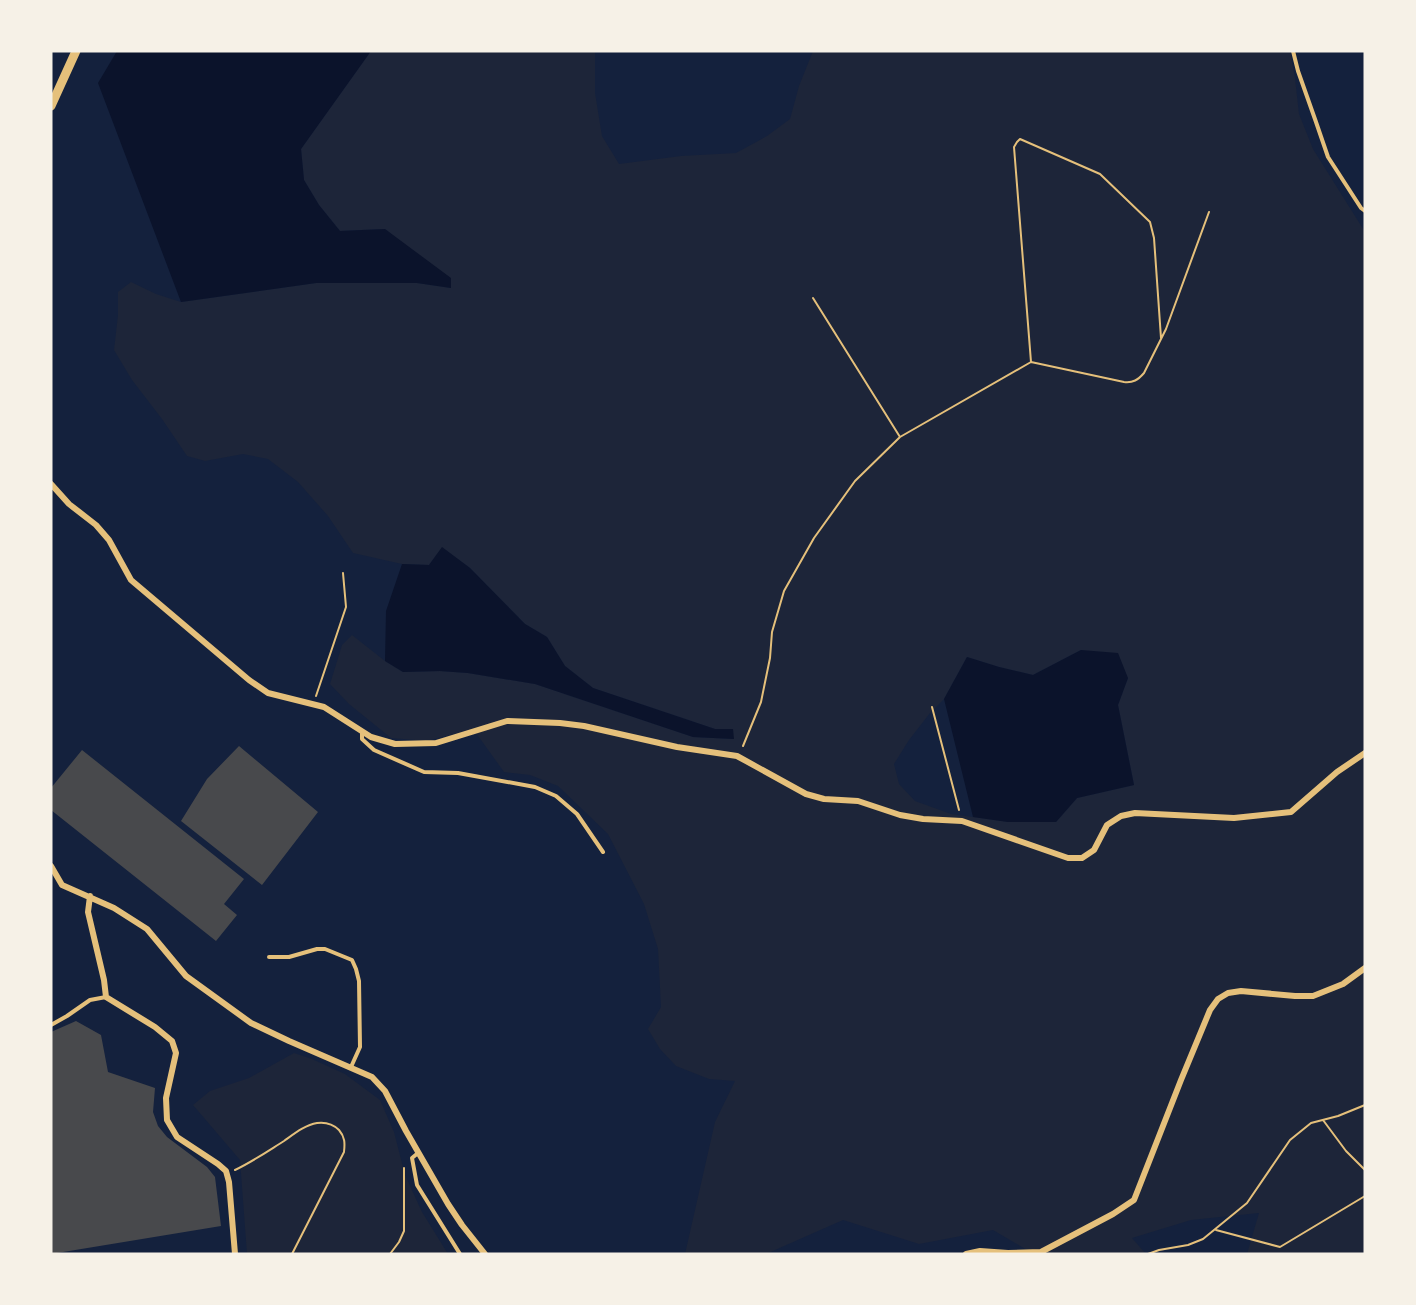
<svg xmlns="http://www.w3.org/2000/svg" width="1416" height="1305" font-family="'Titillium Web',sans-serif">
<rect width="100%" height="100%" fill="#14213d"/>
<path fill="#1d2539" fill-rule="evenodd" d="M371,51H595V93L602,136L619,164L681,156L736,153L767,136L790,119L799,86L813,51H1290L1295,78L1299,114L1313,149L1365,232V1254H1247L1259,1213L1191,1220L1132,1238L1146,1254H1034L993,1230L919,1244L843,1220L766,1254H685L715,1122L735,1081L709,1079L676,1066L660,1049L648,1029L661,1007L658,949L644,904L608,834L558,786L530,775L504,772L476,733L454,734L427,741L391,738L349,704L330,684L342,645L352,635L385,661L403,672L440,671L468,673L535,684L693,737L733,739V729H715L593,688L565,666L547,637L525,624L470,568L442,548L429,565L402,564L353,553L328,516L298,482L268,459L243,454L205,461L187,456L162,419L132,380L114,350L118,315V292L131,282L156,294L181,302L316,283H417L451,288L385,229L340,231L319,205L304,180L301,149ZM1081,650L1128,678L1118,705L1134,785L1077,798L1056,822H1009L951,814L915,801L899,784L894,764L909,740L930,713L944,699L967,657L999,667L1033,675Z
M294,1053L312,1059L345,1074L380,1100L394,1132L405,1175L422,1212L448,1254H247L240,1160L193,1105L210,1091L249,1078Z"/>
<path fill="#0b132b" d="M117,51H371L301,149L304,180L319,205L340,231L385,229L451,278V288L417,283H316L181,302L98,83Z
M442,547L470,568L525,624L547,637L565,666L593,688L715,729H733L734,739L693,737L535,684L468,673L440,671L403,672L385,661L386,611L402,564L429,565Z
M1081,650L1118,653L1128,678L1118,705L1134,785L1077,798L1056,822H1008L973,817L944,699L967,657L999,667L1033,675Z"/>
<path fill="#48494c" d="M239,746L318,812L262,885L181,821L207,779Z
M82,750L244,879L224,904L237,915L216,941L51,810V788Z
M76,1021L101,1035L108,1072L155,1088L153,1112L158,1126L167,1137L207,1167L215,1177L221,1226L51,1254V1032Z"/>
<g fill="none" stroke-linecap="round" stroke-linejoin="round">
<path stroke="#e5c07b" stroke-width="2" d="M813,298L900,437
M1031,362L1014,147L1017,142L1020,139L1100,174L1150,222L1154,238L1161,338
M316,696L346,607L343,573
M932,707L959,810
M743,746L761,702L770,658L772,632L784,591L814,538L855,481L900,437L1031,362L1124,382C1133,383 1138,380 1144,373L1166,329L1209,212
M1323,1120L1346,1151L1365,1170
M235,1170C252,1162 268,1151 284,1141C294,1134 305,1125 317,1123C325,1122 333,1124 339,1130C345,1137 345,1143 344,1152L292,1254
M1216,1230L1280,1247L1365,1196
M390,1254L399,1242L404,1231V1168
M1148,1254L1159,1250L1188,1245L1203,1239L1247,1203L1290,1140L1311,1123L1338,1116L1365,1105"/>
<path stroke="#e5c07b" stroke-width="4" d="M1293,51L1298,71L1316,122L1328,157L1361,208L1365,211
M362,731V739L374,750L424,772L458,773L535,787L556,796L577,814L603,852
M269,957H289L317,949H325L352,960L356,969L359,981L360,1047L351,1067
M51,1025L67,1016L90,1000L106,997
M418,1153L412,1158L417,1185L460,1254"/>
<path stroke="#e5c07b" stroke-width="6" d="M51,484L69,504L96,525L109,540L131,580L249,680L268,693L324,707L371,737L395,744L436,743L507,721L560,723L584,726L677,747L737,756L806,794L824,799L858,801L900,815L923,819L962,821L1068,858H1082L1094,850L1107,825L1121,816L1135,813L1234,818L1291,812L1337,772L1365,753
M51,866L62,885L114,908L147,929L186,976L251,1023L289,1041L372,1077L385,1091L406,1131L448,1204L462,1225L485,1254
M90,896L88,912L104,980L106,997L155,1027L172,1041L176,1053L166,1098L167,1120L177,1137L218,1164L226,1171L229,1182L235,1254
M966,1254L980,1251L1008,1253L1041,1252L1113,1214L1134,1200L1181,1080L1210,1010L1218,999L1228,993L1241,991L1295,996H1313L1343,984L1365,968"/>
<path stroke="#e5c07b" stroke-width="9" d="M51,106L76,51"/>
</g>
<rect width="1416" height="1305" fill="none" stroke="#f6f1e7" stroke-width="105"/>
</svg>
